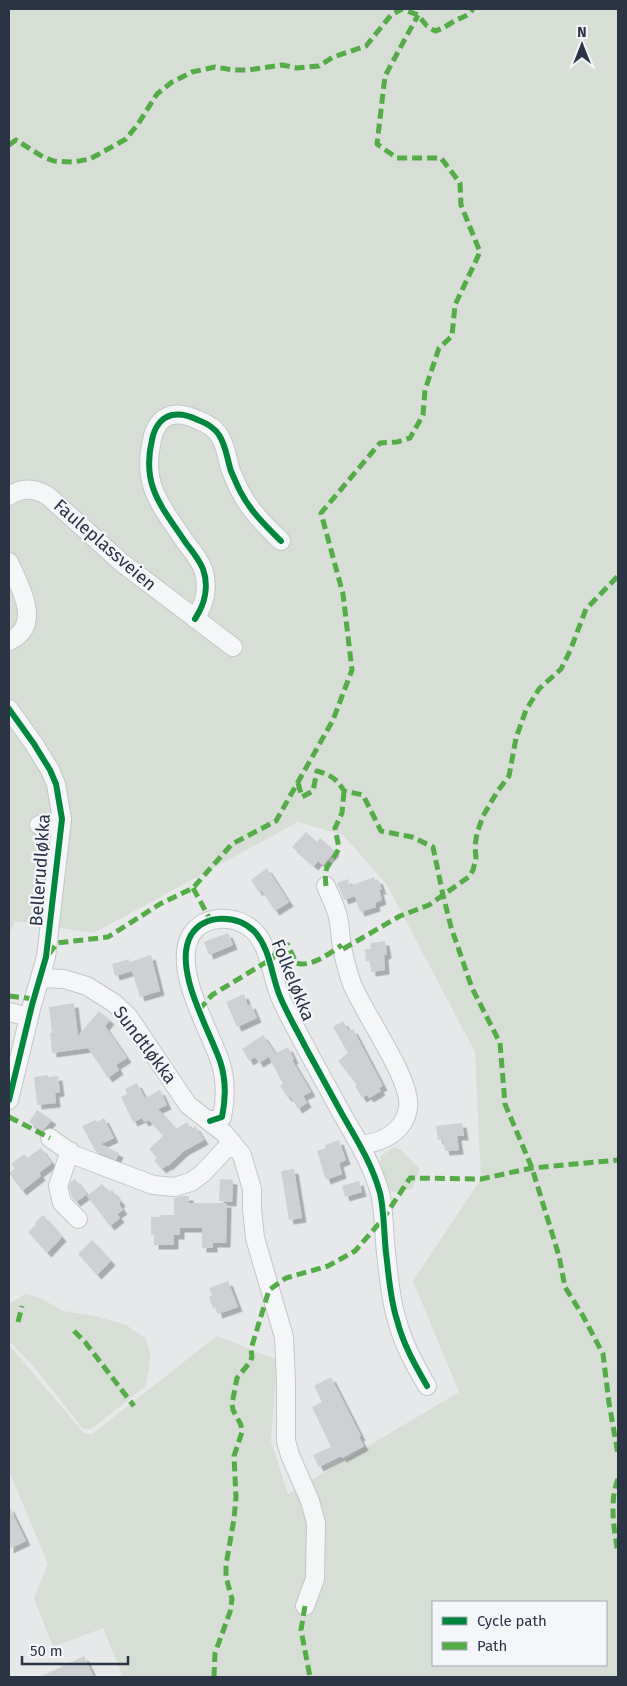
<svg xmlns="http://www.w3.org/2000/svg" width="627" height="1686" font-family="'Fira Sans',sans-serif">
<defs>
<filter id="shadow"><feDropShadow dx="4.5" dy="4.5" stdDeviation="0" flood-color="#0004"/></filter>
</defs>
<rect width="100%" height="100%" fill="#e6e8ea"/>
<path fill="#d6ded6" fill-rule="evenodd" d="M9,9H618V1677H123L103,1628L53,1647L34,1598L48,1564L9,1471V1345L84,1433L92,1434L217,1336L277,1360L271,1441L288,1494L459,1392L413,1281L481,1179L475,1052L387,885L343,835L298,822L94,933L15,921L9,934ZM433,1602H606V1665H433Z
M394,1147L400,1149L420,1169L412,1189L392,1192C382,1182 378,1170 381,1156Z
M26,1294L40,1298L63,1311L95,1316L126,1325L146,1339L150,1353L149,1370L145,1387L91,1429H83L31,1363L9,1341V1307L10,1303Z"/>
<path fill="#ced0d3" filter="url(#shadow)" d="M306,832L317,842L320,838L335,851L323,865L318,861L314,866L292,847Z
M267,868L289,902L275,911L261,890L258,891L251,880Z
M374,877L375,880L378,879L382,890H379L382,900L375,903L376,907L360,912L355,896L344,900L337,883L348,879L350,886Z
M228,933L233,945L209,955L204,942Z
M385,941L387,954L384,955L385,970L371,972L370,961H366L365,949H371L370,943Z
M151,955L160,991L140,997L132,971L115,976L112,964L129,959L130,964V962Z
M244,994L248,1006L251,1004L257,1018L237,1027L226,1002Z
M74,1003L78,1036L99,1011L110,1020L105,1026L127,1058L116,1065L119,1070L108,1078L88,1048L52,1053L50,1033H52L49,1007Z
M343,1021L349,1031L353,1029L383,1086L379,1088L381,1091L369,1098L367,1095L362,1098L355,1086L357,1085L338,1061L348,1053L333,1027Z
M263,1035L275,1053L259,1063L255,1057L249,1061L242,1049Z
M288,1047L294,1059L292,1060L311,1092L303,1096L307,1103L298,1109L290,1096L287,1097L280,1086L283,1084L269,1057Z
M48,1075V1077L58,1076L60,1092L55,1093L56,1103L37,1105L34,1077Z
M137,1083L145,1098L160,1090L167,1105L158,1109L176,1129L187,1122L191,1129L195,1126L204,1140L184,1151L168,1166L167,1165L162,1169L154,1161L157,1158L149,1149L163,1136L149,1120L144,1122L142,1118L133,1122L121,1097L127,1094L125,1089Z
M37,1110L52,1120L42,1131L29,1122Z
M104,1118L114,1138L101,1144L119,1153L116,1160L96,1152L82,1126L96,1120L97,1122Z
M462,1123L464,1136H457L459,1150L445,1151L443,1140H438L436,1126Z
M339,1140L346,1160L339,1163L342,1174L326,1180L317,1151L326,1148L325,1145Z
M41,1148L52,1163L39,1173L41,1176L22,1191L9,1173L15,1169L11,1164L24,1154L27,1158Z
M294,1169L302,1218L289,1220L281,1171Z
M75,1179L87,1194L76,1202L72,1197L69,1187L70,1183Z
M220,1179L233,1180L232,1202L219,1201Z
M359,1181L362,1192L345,1197L342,1186Z
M102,1184L109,1192L112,1190L121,1202L119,1204L123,1210L117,1214L120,1218L110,1226L87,1196Z
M181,1196H189V1203H227L226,1243H213V1248H202V1228H180V1235H174V1245H154V1235H151V1217H160V1215H174V1198Z
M43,1215L62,1237L47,1253L28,1232L36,1225L35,1223Z
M92,1240L111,1261L97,1275L78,1254Z
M228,1281L238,1307L218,1314L216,1307L213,1308L209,1297L212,1296L209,1288Z
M331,1377L361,1436L359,1437L364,1446L342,1458L341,1456L319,1467L313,1455L331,1447L312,1407L322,1402L314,1386Z
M9,1506L26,1541L9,1549Z
M84,1656L94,1677H40Z"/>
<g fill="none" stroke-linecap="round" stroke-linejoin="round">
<defs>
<path id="minor" d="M9,496C22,487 35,488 48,496L121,562L233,647
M9,562C19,586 44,625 9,641
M195,619C205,604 209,586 203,569C199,559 192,551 186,543C162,507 141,486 152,440C154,429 160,418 172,415C181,413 190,416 198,420C206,423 214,427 219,435C226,445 227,459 231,471C234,478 237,485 240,491C250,511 266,526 281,541
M9,709L34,744L50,770L56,784L62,819L46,957L32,1005L9,1100
M39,825L61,823
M326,886C330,896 336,907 338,917C340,925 340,933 341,940C343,955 347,970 352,984C364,1014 413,1081 408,1108C404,1132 383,1142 361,1145
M41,978L64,979L87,986L114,1003L128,1016L188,1105L224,1133L242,1155L252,1189V1209L255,1238L284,1337L286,1382V1441L290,1455L310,1501L316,1523L315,1579L305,1606
M9,1012L29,1017
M210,1121L222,1117C226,1098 226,1079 220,1061C209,1029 172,968 191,935C205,913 237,915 254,931C270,948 271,973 279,994C286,1012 297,1030 306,1048C318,1070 330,1092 342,1114C357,1140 372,1164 380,1193C384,1209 384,1235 386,1253C389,1276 390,1299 397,1320C403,1344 415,1365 427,1386
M50,1138L74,1155L153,1185L174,1187L191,1182L203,1173L232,1142
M70,1151L58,1186L62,1203L78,1219"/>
</defs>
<use href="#minor" stroke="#c4c6c8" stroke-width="20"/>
<use href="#minor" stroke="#f5f6f7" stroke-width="18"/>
<path stroke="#54ac47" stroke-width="5" stroke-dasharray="10 5" stroke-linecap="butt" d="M9,145L16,140L43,157L54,161L73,162L90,159L126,139L138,124L157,94L172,82L192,72L215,67L233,70H248L282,65L297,68L319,66L333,57L366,46L391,15L402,9L418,15L427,26L435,31C442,29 446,26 453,22C462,16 465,19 473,9
M298,783L302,797L313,791L317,771C331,775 337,779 344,791L363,795L381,831L412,837L433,847L443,895L451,927L472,988L500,1043L505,1104L532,1168L559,1256L565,1287L583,1316L603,1354L609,1403L618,1454
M326,886C323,862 331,866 339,848L335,828L342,813L344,791
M193,888L211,921
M343,949L400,916L429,905L470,876L473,870L476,859L475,846L477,833L483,816L497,792L509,776L516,738L526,710L539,689L561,669L570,651L586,609L618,576
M49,954L57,943L108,937L160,904L193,888L232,844L276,821L333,720L352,670L343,594L321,513L380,443L397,442L410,438L423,415L425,390L439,348L452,336L455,305L480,252L461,205L460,183L441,158H397L377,144L385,76L418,15
M9,996L34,999
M199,1010L212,995L273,958L278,947L282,944L288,945L296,963C311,968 330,953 342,945
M9,1117L50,1138
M18,1322L22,1306
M74,1331L85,1342L134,1406
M618,1479C609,1502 614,1529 618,1553
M305,1606L301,1630L310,1677
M214,1677L215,1653L230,1612L232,1599L226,1577V1565L234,1519L236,1497L234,1456L242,1432L241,1425L233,1410L232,1404L237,1378L250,1362L252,1357L251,1349L269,1290L286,1278L328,1266L355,1251L383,1219L410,1178L481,1179L532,1168L618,1160"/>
<defs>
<path id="cycleway" d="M195,619C205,604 209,586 203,569C199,559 192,551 186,543C162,507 141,486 152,440C154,429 160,418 172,415C181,413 190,416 198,420C206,423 214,427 219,435C226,445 227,459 231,471C234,478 237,485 240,491C250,511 266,526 281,541
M9,709L34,744L50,770L56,784L62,819L46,957L32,1005L9,1100
M210,1121L222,1117C226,1098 226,1079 220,1061C209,1029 172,968 191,935C205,913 237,915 254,931C270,948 271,973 279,994C286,1012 297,1030 306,1048C318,1070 330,1092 342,1114C357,1140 372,1164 380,1193C384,1209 384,1235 386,1253C389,1276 390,1299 397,1320C403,1344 415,1365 427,1386"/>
</defs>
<use href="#cycleway" stroke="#f4f6f9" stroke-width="9"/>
<use href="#cycleway" stroke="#00873e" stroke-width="6"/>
</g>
<g text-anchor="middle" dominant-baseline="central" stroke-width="4.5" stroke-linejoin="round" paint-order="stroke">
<g font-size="18" fill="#2b3445" stroke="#f4f6f9">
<text transform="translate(105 545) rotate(41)">Fauleplassveien</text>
<text transform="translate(40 870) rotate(-86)">Bellerudløkka</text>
<text transform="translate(293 980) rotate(68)">Folkeløkka</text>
<text transform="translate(145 1045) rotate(53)">Sundtløkka</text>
</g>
</g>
<rect width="627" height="1686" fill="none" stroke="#2b3445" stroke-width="20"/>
<rect x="432" y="1601" width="175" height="65" fill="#f4f6f9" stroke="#a4a8b1"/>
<rect x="442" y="1617" width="25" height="8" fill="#00873e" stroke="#a4a8b1"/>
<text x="477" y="1626" font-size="15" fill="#2b3445">Cycle path</text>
<rect x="442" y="1642" width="25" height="8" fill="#54ac47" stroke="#a4a8b1"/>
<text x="477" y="1651" font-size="15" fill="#2b3445">Path</text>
<g transform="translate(582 45)" stroke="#f4f6f9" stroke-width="4" paint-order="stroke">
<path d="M0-4L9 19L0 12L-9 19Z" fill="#2b3445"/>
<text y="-8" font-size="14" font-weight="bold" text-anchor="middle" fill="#2b3445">N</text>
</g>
<path d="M22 1656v8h106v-8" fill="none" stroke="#2b3445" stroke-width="2.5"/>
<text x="30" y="1656" font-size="15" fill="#2b3445" stroke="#f4f6f9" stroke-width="4" paint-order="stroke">50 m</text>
</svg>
